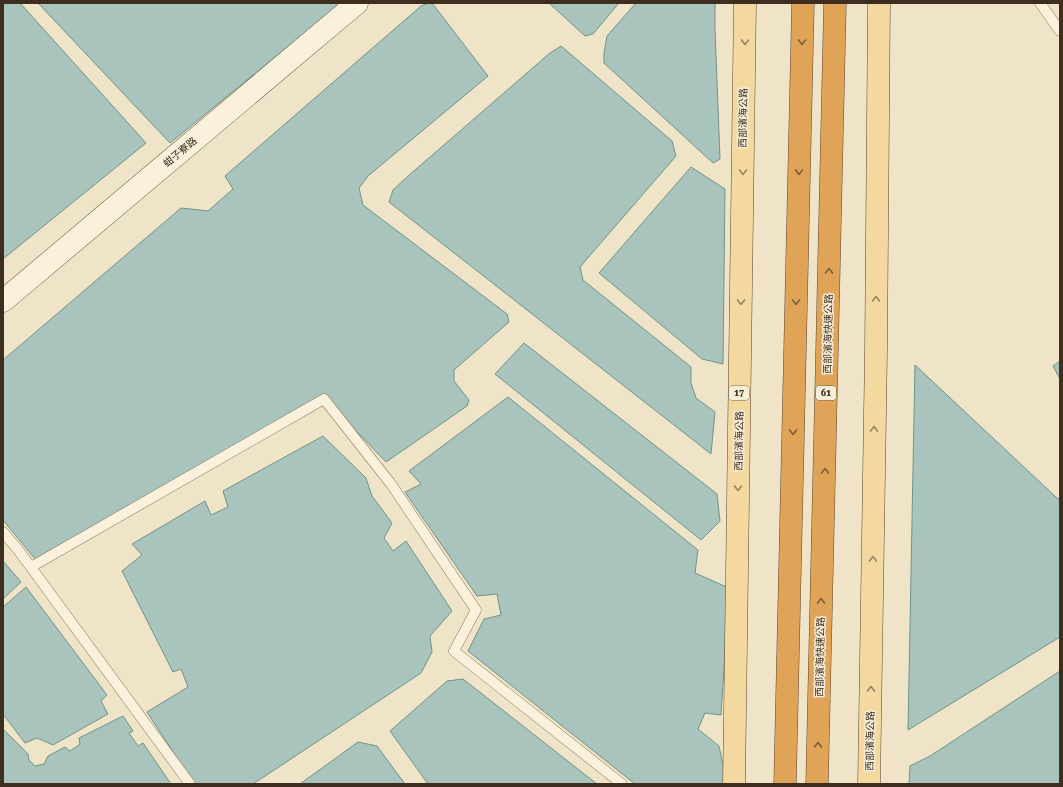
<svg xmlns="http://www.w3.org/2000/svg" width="1063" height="787" font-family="'Roboto Serif','Noto Sans TC',serif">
<rect width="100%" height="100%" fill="#f0e4c8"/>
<path fill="#a9c4bc" stroke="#6f938a" d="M3,3H20L146,143L3,259Z
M38,3H341L170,143Z
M428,3H432L488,76L368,176L359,188L363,205L507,314L509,322L454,370V381L469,400L467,406L386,462L332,406L328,399L35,559L3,520V360L181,208L208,211L233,189L225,176L421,6Z
M549,3H619L593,34L585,36Z
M636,3H715V29L720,159L713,163L604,63V53L607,36Z
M561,46L672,141L676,156L580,267L583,280L691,367V383L696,398L715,412L711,454L389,202L393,190L407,177L550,53Z
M691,167L725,189L723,364L702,359L599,273Z
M524,343L717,494L720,521L701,540L495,374Z
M1060,361V379L1053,366Z
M915,365L1058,499L1060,497V637L908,730Z
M508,397L698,550L695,573L729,588L721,715L705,713L698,729L719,746L727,784H635L468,651L484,619L501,615L497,594L477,596L405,492L421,484L409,471Z
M323,436L366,478L372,496L392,523L384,538L393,551L406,541L452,611L430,636L432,652L421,673L253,784H194L147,712L188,687L181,669L173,672L122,571L142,555L132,544L205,501L211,515L228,507L223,491Z
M3,561L21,582L3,599Z
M26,587L107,695L101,701L108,714L53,745L37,738L25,743L3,714V607Z
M1060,671V784H909L910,766L930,756Z
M463,679L597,784H428L390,731L447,681Z
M123,716L133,731L129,733L138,746L143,743L171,784H3V729L28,754L29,760L35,766L44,764L48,756L65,747L70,751L80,744L79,738Z
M358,742L377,746L405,784H300Z"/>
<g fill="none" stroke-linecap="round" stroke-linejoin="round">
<defs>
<path id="lane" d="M1040,3L1060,31
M3,532L19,551L190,784
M31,567L324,399L391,484L476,610L454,651L622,784"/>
<path id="secondary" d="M3,301L357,3"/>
<path id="primary" d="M734,784L745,3
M869,784L876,351L879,3"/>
<path id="highway" d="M785,784L803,3
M817,784L835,3"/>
</defs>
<use href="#lane" stroke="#8d765c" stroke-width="11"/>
<use href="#secondary" stroke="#6f573f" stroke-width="23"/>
<use href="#primary" stroke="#5b4430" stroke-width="23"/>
<use href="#highway" stroke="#5b4430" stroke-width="23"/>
<use href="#lane" stroke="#faf1dc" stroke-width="10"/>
<use href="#secondary" stroke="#faf1dc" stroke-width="22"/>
<use href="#primary" stroke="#f3d9a0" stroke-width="22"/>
<use href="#highway" stroke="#e0a458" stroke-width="22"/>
</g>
<defs><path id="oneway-chevron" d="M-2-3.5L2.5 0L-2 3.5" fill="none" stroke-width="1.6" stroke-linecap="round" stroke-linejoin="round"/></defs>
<g stroke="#988460">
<use href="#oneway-chevron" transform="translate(745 42) rotate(91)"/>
<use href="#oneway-chevron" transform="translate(743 172) rotate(91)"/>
<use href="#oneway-chevron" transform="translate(876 299) rotate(-89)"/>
<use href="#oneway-chevron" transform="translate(741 302) rotate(91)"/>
<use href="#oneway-chevron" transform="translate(874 429) rotate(-89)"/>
<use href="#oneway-chevron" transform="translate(738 488) rotate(91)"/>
<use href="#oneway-chevron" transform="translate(873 559) rotate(-89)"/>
<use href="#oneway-chevron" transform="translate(871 689) rotate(-89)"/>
</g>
<g stroke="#7e5d36">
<use href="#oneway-chevron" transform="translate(802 42) rotate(91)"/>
<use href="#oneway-chevron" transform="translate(799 172) rotate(91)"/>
<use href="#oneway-chevron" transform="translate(829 271) rotate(-89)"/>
<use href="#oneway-chevron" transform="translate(796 302) rotate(91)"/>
<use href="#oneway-chevron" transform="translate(793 432) rotate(91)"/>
<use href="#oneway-chevron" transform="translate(825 471) rotate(-89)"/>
<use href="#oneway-chevron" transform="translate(821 601) rotate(-89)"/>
<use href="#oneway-chevron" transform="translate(818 745) rotate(-89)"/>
</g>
<g text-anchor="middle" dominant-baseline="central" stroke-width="3" stroke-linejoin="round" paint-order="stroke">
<g fill="#f7eed8" stroke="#756857" stroke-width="1">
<rect x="729" y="386" width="20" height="14" rx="3"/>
<rect x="816" y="386" width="20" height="14" rx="3"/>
</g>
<g font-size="9" font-weight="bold" fill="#3d2e20">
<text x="739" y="393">17</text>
<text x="826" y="393">61</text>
</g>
<g font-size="10" fill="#3d2e20" stroke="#f7eed8">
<text transform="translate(743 118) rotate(-89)">西部濱海公路</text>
<text transform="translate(180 152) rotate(-40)">蚶子寮路</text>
<text transform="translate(828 334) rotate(-89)">西部濱海快速公路</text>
<text transform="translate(739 441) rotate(-89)">西部濱海公路</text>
<text transform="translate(820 657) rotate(-89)">西部濱海快速公路</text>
<text transform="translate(870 741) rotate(-89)">西部濱海公路</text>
</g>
</g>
<rect width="1063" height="787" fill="none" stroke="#3d2e20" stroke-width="8"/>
</svg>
